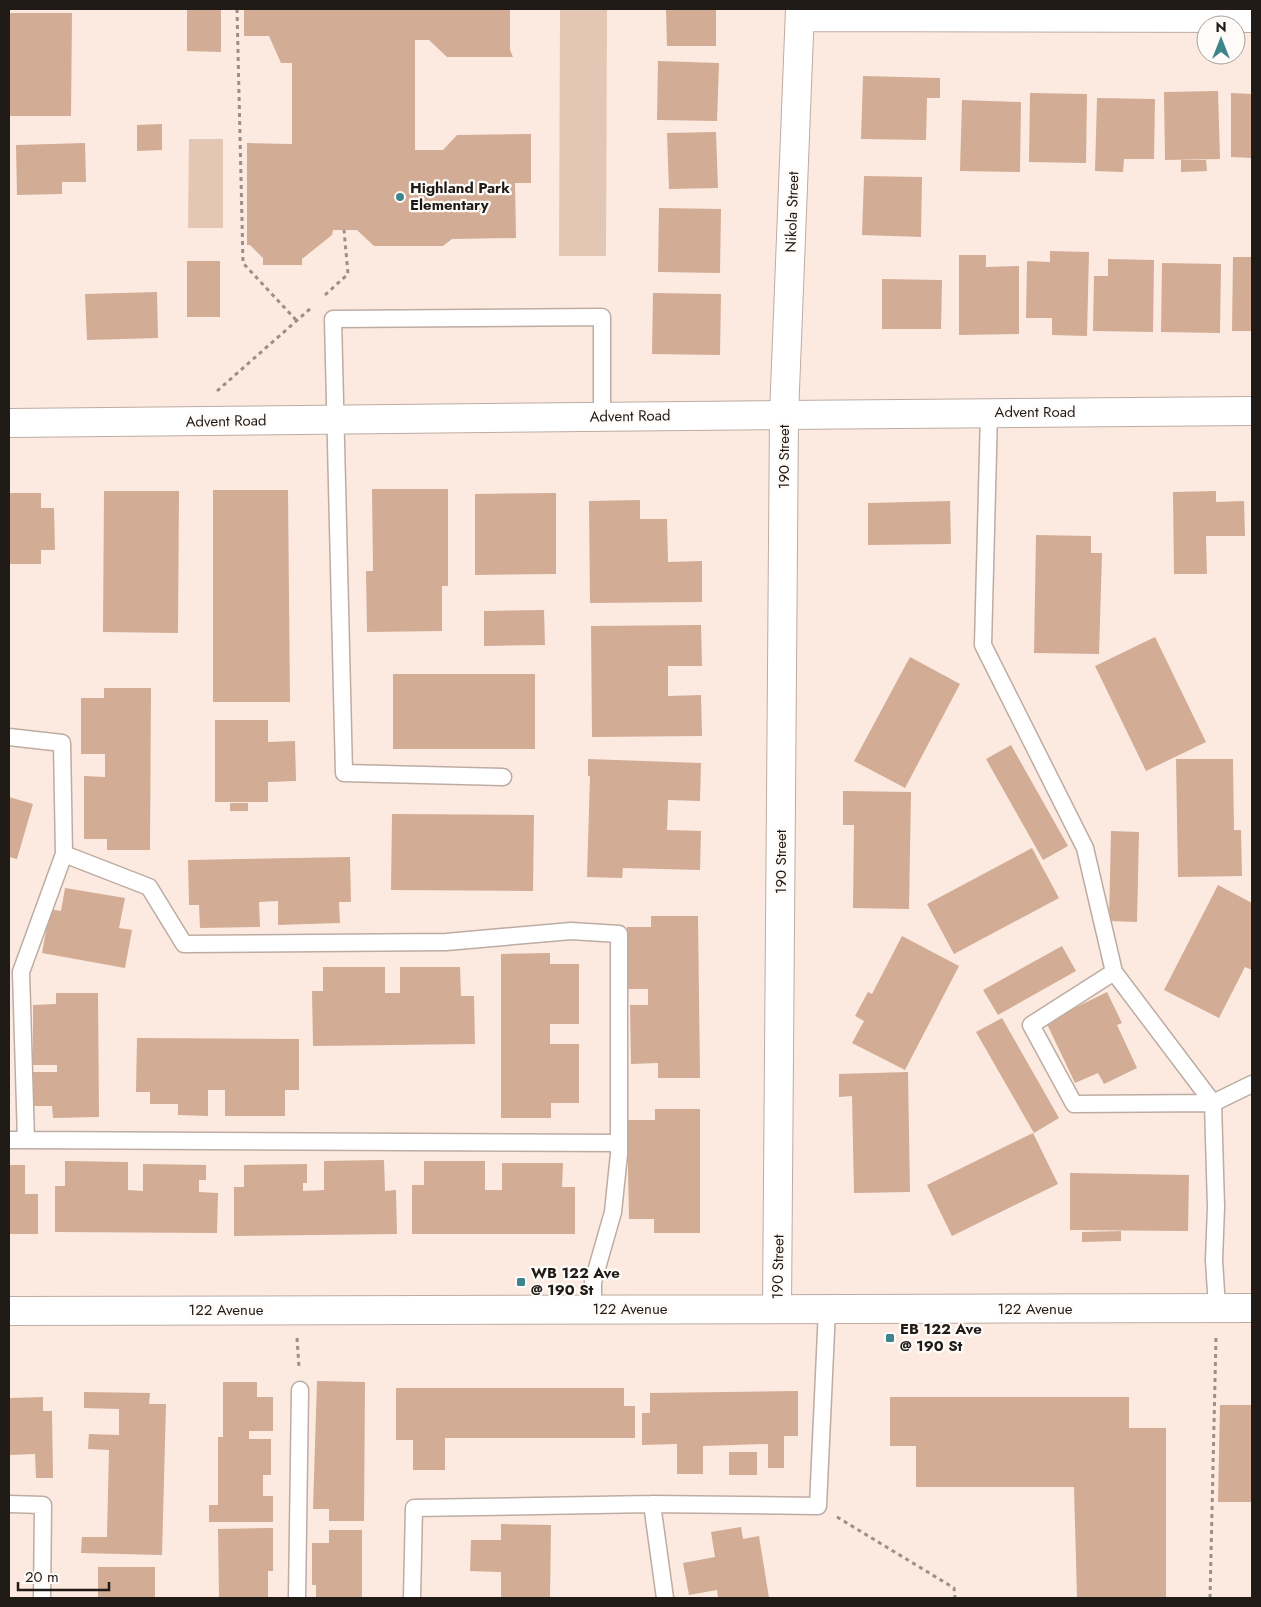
<svg xmlns="http://www.w3.org/2000/svg" width="1261" height="1607" font-family="Jost,sans-serif">
<rect width="100%" height="100%" fill="#fceae0"/>
<path fill="#e4c6b5" d="M560,9H607L606,256H559Z
M189,139H223V228H188Z"/>
<path fill="#d2ac95" d="M187,9H221V52L187,51Z
M244,9H510V50L513,57H447L429,40H415V150H443L457,135L531,134V183H515L516,238L452,239L443,246H374L357,230H333L332,235L302,259V265H263V258L250,245H247V143L292,144V63H281L269,36H244Z
M666,9H716V46H667Z
M9,13H72L71,116H9Z
M658,61L719,63L717,121L657,120Z
M863,76L940,78V98H927L926,140L861,139Z
M1218,91L1220,159L1165,160L1164,92Z
M1030,93L1087,94L1086,163L1029,162Z
M1231,93L1252,94V158L1231,157Z
M1097,98L1155,99L1154,159H1124L1123,172L1095,171Z
M962,100L1021,102L1020,172L960,171Z
M162,124V150L137,151V125Z
M716,132L718,188L669,189L667,133Z
M85,143L86,182H62V194L17,195L16,145Z
M1181,160H1206L1207,171L1181,172Z
M864,176L922,177L921,237L862,235Z
M659,208L721,209L720,273L658,272Z
M1050,251L1089,252L1087,336L1052,335V318H1026L1027,261L1050,262Z
M959,255H986V267L1019,266V334L959,335Z
M1233,257H1252V331H1232Z
M1108,259L1154,260L1153,332L1093,331L1094,276H1108Z
M187,261H220V317H187Z
M1162,263L1221,264L1220,333L1161,332Z
M882,279L942,280L941,329H882Z
M157,292L158,338L87,340L85,294Z
M653,293L721,294L720,355L652,354Z
M372,489H448V586H442V631L367,632L366,571H373Z
M213,490H288L290,702H213Z
M104,491H179L178,633L103,632Z
M1216,491V502L1244,501L1245,536H1206L1207,574H1174L1173,492Z
M9,493H41V508H54L55,550H41V564H9Z
M556,493V574L475,575V494Z
M640,500V519H667L668,562L702,561V602L590,603L589,501Z
M950,501L951,544L868,545V503Z
M1036,535L1091,536V553H1102L1099,654L1034,653Z
M544,610L545,645L484,646V611Z
M701,625L702,666H668V696L701,695L702,736L592,737L591,626Z
M1155,637L1206,742L1146,771L1095,666Z
M910,657L960,684L905,788L854,761Z
M393,674H535V749H393Z
M104,688H151L150,850H107V839H84V776L105,777V754H81V698H104Z
M215,720H268V742L295,741L296,781L268,782V802H215Z
M1011,745L1068,846L1043,860L986,759Z
M588,759L701,763L700,801L668,800L667,830L701,831L700,870L623,868L622,878L587,877L590,776H588Z
M1176,759H1233L1234,830H1241L1242,876L1178,877Z
M843,791L911,792L909,909L853,908L854,825H843Z
M9,797L33,804L17,859L9,857Z
M230,803H248V811H230Z
M392,814L534,815L533,891L391,890Z
M1111,831L1139,832L1137,922L1109,921Z
M1032,848L1059,898L954,954L927,904Z
M350,857L351,902H339L340,923L278,925V901L259,902L260,927L200,928L199,905H189L188,860Z
M1218,885L1252,903V970L1245,967L1219,1018L1164,990Z
M65,888L125,898L119,928L132,930L125,968L42,953L50,909L61,911Z
M651,916H698L700,1078H658V1063L631,1064L630,1005H648V989H628L627,927H651Z
M902,936L959,966L905,1070L852,1043L864,1021L855,1016L868,992L872,994Z
M1062,946L1076,971L998,1015L983,990Z
M550,953V964H579V1024H550V1044H579V1103H551V1118H501V954Z
M323,967H385V993H400V967H460L461,996H474L475,1044L313,1046L312,991H323Z
M1107,992L1122,1023L1117,1025L1137,1068L1104,1084L1098,1073L1075,1083L1046,1022Z
M56,993H98L99,1117L53,1118L52,1106H30V1072H57V1065H33V1005L56,1004Z
M1002,1018L1059,1118L1034,1133L976,1032Z
M137,1038L299,1039V1090H285V1116H225V1090H208V1116L178,1115V1104H150V1092H136Z
M908,1072L910,1192L854,1193L852,1096L839,1097V1074Z
M655,1109H700V1233H654V1219H629L627,1120H655Z
M1033,1133L1058,1184L952,1236L927,1185Z
M384,1160L385,1191L396,1190L397,1234L234,1236V1187H244V1165L307,1164V1183H303V1191L324,1190V1161Z
M65,1161L128,1162V1190L143,1191V1164L206,1165V1180H199V1192L218,1193L217,1233L55,1232V1186H65Z
M424,1161H485V1190H502V1163H563L562,1187H575V1234H412V1185H424Z
M9,1165H25V1194H38V1234H9Z
M1070,1173L1189,1175L1188,1231L1070,1230Z
M1121,1231V1241L1082,1242V1232Z
M317,1381L365,1382L364,1521H329V1509H313Z
M223,1382H257V1397H273V1431H249V1439H271V1475H263V1496H273V1522H209V1505H218V1437H223Z
M396,1388H624V1406H635V1438H445V1470H413V1440H396Z
M798,1391V1436H784V1468H768V1444L703,1446V1474H677V1444L642,1445V1413H650V1393Z
M84,1392L150,1393L149,1404H166L162,1555L81,1553L82,1537H107L109,1450L88,1449L89,1434L119,1435V1409L84,1408Z
M43,1397V1411H52L53,1478H36L35,1454L9,1455V1398Z
M890,1397H1129V1428H1166V1598H1077L1074,1487H916V1446H890Z
M1220,1405H1252V1502H1218Z
M729,1452H757V1475H729Z
M501,1524L551,1525L550,1598H501V1572L470,1571L471,1540H501Z
M741,1527L743,1539L759,1536L769,1598H718L717,1590L689,1595L683,1563L715,1557L711,1532Z
M273,1528V1571H268V1598H219L218,1529Z
M329,1530H362V1598H316V1585H312V1543H329Z
M98,1567H155V1598H98Z"/>
<g fill="none" stroke-linecap="round" stroke-linejoin="round">
<defs>
<path id="service" d="M989,413L983,645L1085,848L1114,972L1213,1103L1216,1207L1214,1260L1217,1308
M9,737L62,743L64,854L149,887L184,944L446,942L571,931L619,934V1154L613,1212L593,1282V1310
M503,777L344,773L333,319L602,317V417
M64,854L21,972L26,1140L619,1143
M1114,972L1031,1025L1074,1104L1213,1103L1252,1084
M9,1140H26
M9,1504L43,1505L42,1598
M652,1504L665,1598
M297,1598L300,1390
M412,1598L414,1508L652,1504L818,1506L827,1309"/>
<path id="minor" d="M800,9L784,415L1252,411
M800,17L1252,18"/>
<path id="tertiary" d="M9,423L784,415L777,1309
M9,1311L1252,1308"/>
</defs>
<use href="#service" stroke="#bdaca3" stroke-width="19"/>
<use href="#minor" stroke="#bdaca3" stroke-width="30"/>
<use href="#tertiary" stroke="#bdaca3" stroke-width="30"/>
<path stroke="#9c8f88" stroke-width="3" stroke-dasharray="4 4" stroke-linecap="butt" d="M237,9L243,263L296,320
M325,295L348,274L344,230
M217,391L311,308
M297,1338L299,1367
M837,1517L954,1588L955,1598
M1210,1598L1216,1337"/>
<use href="#service" stroke="#fff" stroke-width="16"/>
<use href="#minor" stroke="#fff" stroke-width="28"/>
<use href="#tertiary" stroke="#fff" stroke-width="28"/>
</g>
<g fill="#3d858b" stroke="#fefbf9" stroke-width="2">
<circle cx="400" cy="197" r="5"/>
<rect x="516" y="1277" width="10" height="10" rx="2.5"/>
<rect x="885" y="1333" width="10" height="10" rx="2.5"/>
</g>
<g text-anchor="middle" dominant-baseline="central" stroke-width="4.5" stroke-linejoin="round" paint-order="stroke">
<g font-size="15" font-weight="bold" fill="#211b17" stroke="#fefbf9" text-anchor="start">
<text x="410" y="188">Highland Park<tspan x="410" dy="17">Elementary</tspan></text>
<text x="531" y="1273">WB 122 Ave<tspan x="531" dy="17">@ 190 St</tspan></text>
<text x="900" y="1329">EB 122 Ave<tspan x="900" dy="17">@ 190 St</tspan></text>
</g>
<g font-size="15" fill="#211b17" stroke="#fefbf9">
<text transform="translate(792 212) rotate(-88)">Nikola Street</text>
<text x="1035" y="412">Advent Road</text>
<text transform="translate(630 416) rotate(-1)">Advent Road</text>
<text transform="translate(226 421) rotate(-1)">Advent Road</text>
<text transform="translate(784 457) rotate(-90)">190 Street</text>
<text transform="translate(781 862) rotate(-90)">190 Street</text>
<text transform="translate(778 1267) rotate(-89)">190 Street</text>
<text x="630" y="1309">122 Avenue</text>
<text x="1035" y="1309">122 Avenue</text>
<text x="226" y="1310">122 Avenue</text>
</g>
</g>
<rect width="1261" height="1607" fill="none" stroke="#211b17" stroke-width="20"/>
<g transform="translate(1221 40)"><circle r="24" fill="#fefbf9" stroke="#a6a19f"/>
<path d="M0-4L9 19L0 12L-9 19Z" fill="#3d858b"/>
<text y="-8" font-size="14" font-weight="bold" text-anchor="middle" fill="#211b17">N</text>
</g>
<path d="M18 1582v8h91v-8" fill="none" stroke="#211b17" stroke-width="2.5"/>
<text x="25" y="1582" font-size="15" fill="#211b17" stroke="#fefbf9" stroke-width="4" paint-order="stroke">20 m</text>
</svg>
